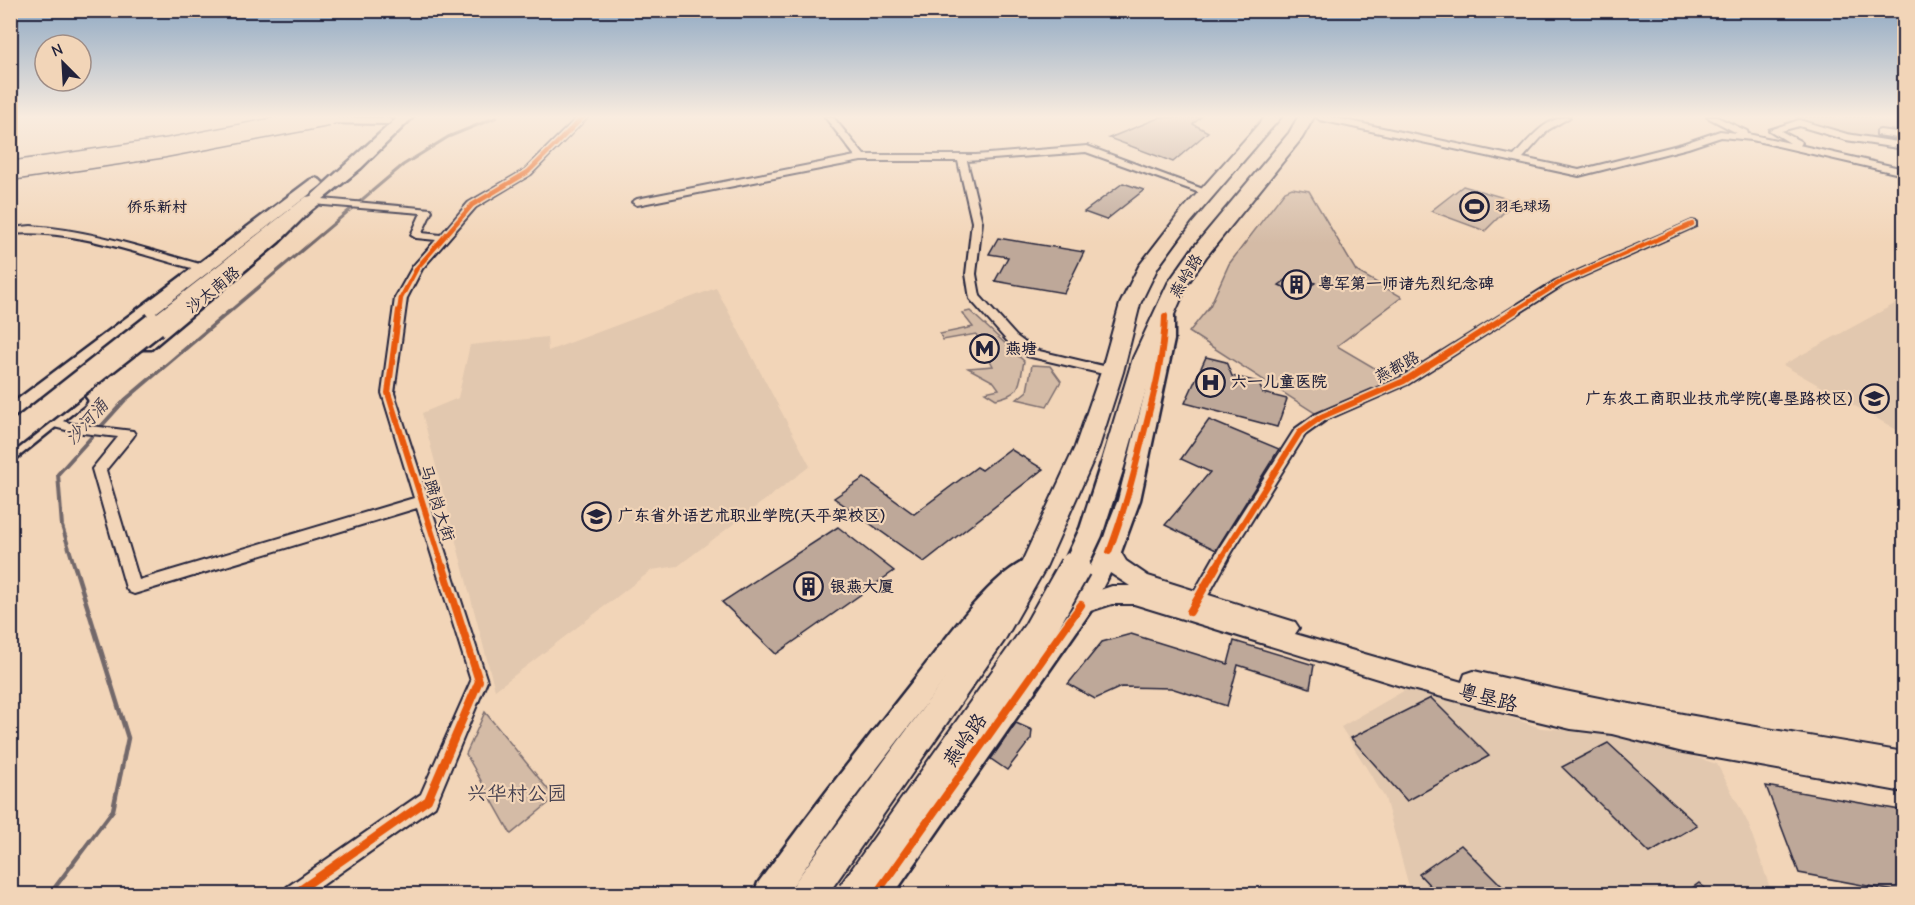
<svg xmlns="http://www.w3.org/2000/svg" width="1915" height="905" font-family="'Comic Neue','LXGW WenKai TC',sans-serif">
<rect width="100%" height="100%" fill="#f2d5b8"/>
<filter id="ink" filterUnits="userSpaceOnUse"><feTurbulence type="fractalNoise" baseFrequency=".0167" numOctaves="2"/><feDisplacementMap in="SourceGraphic" scale="12" xChannelSelector="R" yChannelSelector="G"/><feConvolveMatrix kernelMatrix="1 2 1 2 8 2 1 2 1" color-interpolation-filters="sRGB"/></filter>
<g filter="url(#ink)">
<path fill="#e2c8af" d="M716,288L810,466L678,566L652,570L495,690L422,413L458,398L470,345L547,337L548,351Z
M1904,298V434L1783,365L1902,300Z
M1414,685L1541,728L1615,733L1717,764L1748,823L1772,894H1411L1385,798L1341,727Z"/>
<path fill="#d4bba6" stroke="#7b6e70" stroke-width="1.5" d="M1795,117H1904V145L1848,135Z
M1463,186L1515,201L1485,231L1431,211Z
M1292,188L1309,191L1356,271L1402,297L1337,346L1395,380L1321,417L1189,332L1210,306L1229,264L1285,191Z
M970,311L1024,361C1019,386 1022,393 996,399L985,392L999,389L994,382L968,368L993,366L976,334L943,340L940,334L973,327L962,313Z
M1032,365L1050,366L1061,381L1047,406L1017,399L1027,391Z
M485,712L555,798L511,834L466,754Z"/>
<g fill="none" stroke-linecap="round" stroke-linejoin="round">
<path stroke="#72676b" stroke-width="3" d="M229,312L403,165L448,137L497,117"/>
<path stroke="#72676b" stroke-width="4" d="M75,568L62,526L58,474L125,400L231,310"/>
<path stroke="#72676b" stroke-width="4.5" d="M50,894L113,810L128,738L75,567"/>
</g>
<path fill="#bea899" stroke="#22223b" stroke-width="1.5" d="M1161,117H1201L1193,124L1208,132L1173,162L1109,138Z
M1123,183L1144,190L1106,220L1084,212Z
M998,238L1084,252L1064,293L995,281L1008,257L989,254Z
M1294,274L1315,283L1299,294L1279,285Z
M1206,357L1226,362L1232,376L1258,382L1263,393L1287,399L1277,427L1185,403Z
M1209,420L1279,449L1216,550L1165,525L1210,472L1181,459Z
M1010,449L1043,469L924,562L834,498L864,478L914,514L977,467L982,470Z
M838,527L894,571L776,654L722,602Z
M1131,634L1228,664L1234,641L1314,665L1310,688L1238,665L1227,706L1171,688L1121,687L1095,699L1068,684L1102,642Z
M1431,698L1489,756L1407,801L1351,738Z
M1016,723L1032,730L1031,739L1007,770L991,759Z
M1608,743L1697,825L1650,853L1562,767Z
M1766,786L1905,811V893L1799,873Z
M1461,845L1510,894H1438L1419,874Z
M1699,883L1712,894H1684Z"/>
<g fill="none" stroke-linecap="round" stroke-linejoin="round">
<defs>
<path id="street" d="M578,117H587L531,174L476,207L422,269L407,298L394,393L487,681L435,806L310,894H284L287,887L421,794L471,681L417,508L134,594L129,592L126,588L92,469L118,437L74,432L38,423L36,420L43,416L74,424L133,431L135,434L133,437L106,470L139,580L414,498L382,393L395,298L413,266L436,240L416,238L411,235L421,213L312,204L307,201L312,198L431,209L432,211L422,233L441,235L468,203L525,170Z
M825,117H833L864,155H976L1087,146L1211,192L1203,194L1086,152L967,161L982,222L976,274L980,296L1016,336L1035,350L1116,369L1118,372L1116,375L1112,376L1027,356L1008,342L970,299L966,274L972,222L958,161H861L637,205L632,202L637,199L855,156Z
M1316,117H1331L1514,156C1530,139 1545,117 1570,117L1548,130L1523,158L1579,170L1682,144L1720,131L1737,133L1707,117H1717L1747,131L1748,134L1790,143L1769,130L1799,120L1847,134L1904,143V149L1846,140L1799,126L1781,131L1800,141L1802,143L1799,145L1904,169V175L1752,140L1721,137L1688,148L1579,176L1320,120Z
M315,118H388L392,121L388,124L318,123L314,120Z
M1880,130L1904,133V139L1877,135V131Z
M1692,221L1696,222V226L1563,285L1408,384L1326,420L1305,435L1232,552L1199,612L1193,614L1187,612L1185,608L1221,545L1295,429L1316,414L1400,378L1555,281Z
M31,226C91,230 146,249 203,265L204,267L199,270C136,254 76,229 10,234V228Z"/>
<path id="secondary" d="M1109,544L1117,546L1126,561L1148,576L1295,622L1299,628L1295,634L1462,682L1465,674L1474,671C1616,704 1760,728 1904,752V792L1683,752L1612,734L1571,729L1504,713L1404,687L1134,604H1112L1081,614L1073,611L1070,605L1073,599L1112,586H1130L1110,573L1098,552L1101,546Z"/>
<path id="primary" d="M398,117H413L361,168L317,204L279,242L151,349H137L135,345L137,341L267,236Z
M315,178L320,180L323,183L320,186L17,420L10,421V405L310,180Z
M1165,311L1171,312L1174,316V340L1140,500L1121,552L1090,612L894,894H861L865,883L1072,598L1097,552L1118,500L1145,392L1156,340V316L1159,312Z
M76,395L83,397L86,401L83,405L17,458L10,460V442L69,397Z
M1032,558L1040,561L1044,567L1040,573L1012,594L985,627L845,810L787,894H754L758,883C809,813 862,745 916,677C943,644 991,571 1032,558Z"/>
<path id="highway" d="M1265,117H1281L1191,222L1158,267L1140,304L1123,372L1099,447L1046,567L1004,641L828,894H790L795,882L984,625L1021,564L1075,447L1101,372L1120,304L1139,266L1179,214Z
M1298,117H1314L1302,138L1206,257L1188,283L1155,358L1124,467L1121,473L1112,475L1103,473L1100,467L1133,358L1168,283L1192,249L1289,133Z
M312,196L318,197L321,201L318,205L162,328L155,330L148,328L145,324L148,320L306,197Z"/>
</defs>
<use href="#street" stroke="#22223b" stroke-width="4"/>
<use href="#secondary" stroke="#22223b" stroke-width="4"/>
<use href="#primary" stroke="#22223b" stroke-width="5"/>
<use href="#highway" stroke="#22223b" stroke-width="4"/>
<use href="#street" fill="#f2d5b8" fill-rule="evenodd"/>
<use href="#secondary" fill="#f2d5b8" fill-rule="evenodd"/>
<use href="#primary" fill="#f2d5b8" fill-rule="evenodd"/>
<use href="#highway" fill="#f2d5b8" fill-rule="evenodd"/>
<defs>
<path id="highway-bridge-far2" d="M10,171L165,148L328,117"/>
<path id="highway-bridge-far1" d="M10,438L155,324
M1074,568L1091,532L1112,467"/>
<path id="highway-bridge" d="M853,894L1038,633L1075,567"/>
</defs>
<use href="#highway-bridge-far2" stroke="#22223b" stroke-width="21" stroke-linecap="butt"/>
<use href="#highway-bridge-far1" stroke="#22223b" stroke-width="28" stroke-linecap="butt"/>
<use href="#highway-bridge" stroke="#22223b" stroke-width="35" stroke-linecap="butt"/>
<use href="#highway-bridge-far2" stroke="#f2d5b8" stroke-width="18"/>
<use href="#highway-bridge-far1" stroke="#f2d5b8" stroke-width="23"/>
<use href="#highway-bridge" stroke="#f2d5b8" stroke-width="31"/>
<defs>
<path id="cycleway-far2" d="M399,312L401,298L417,268L472,205L528,172L583,117
M1513,312L1559,283L1692,224"/>
<path id="cycleway-far1" d="M399,310L388,393L443,568
M1109,552C1124,513 1134,473 1144,433C1154,394 1164,356 1165,316
M1215,568L1300,432L1321,417L1404,381L1516,310"/>
<path id="cycleway" d="M1190,612L1216,567
M294,894L428,800L479,681L443,567
M876,894L1081,605"/>
</defs>
<use href="#cycleway-far2" stroke="#f2d5b8" stroke-width="8"/>
<use href="#cycleway-far1" stroke="#f2d5b8" stroke-width="10"/>
<use href="#cycleway" stroke="#f2d5b8" stroke-width="11"/>
<use href="#cycleway-far2" stroke="#e8590c" stroke-width="4.5"/>
<use href="#cycleway-far1" stroke="#e8590c" stroke-width="6"/>
<use href="#cycleway" stroke="#e8590c" stroke-width="8"/>
</g>
</g>
<linearGradient id="sky" x2="0" y2="1"><stop stop-color="#8ea8c3"/><stop offset="0.48" stop-color="#f9ecdf"/><stop offset="1" stop-color="#f9ecdf" stop-opacity="0"/></linearGradient>
<rect width="1915" height="243" fill="url(#sky)"/>
<defs>
<symbol id="stadium-ring" viewBox="-11 -11 22 22"><circle r="9.5" fill="#f2d5b8" stroke="#22223b" stroke-width="1.5"/><path d="M0-5a6.5 5 0 1 0 0 10a6.5 5 0 1 0 0-10ZM-3.5-1.8h7v3.6h-7Z" fill="#22223b"/></symbol>
<symbol id="building-ring" viewBox="-11 -11 22 22"><circle r="9.5" fill="#f2d5b8" stroke="#22223b" stroke-width="1.5"/><path d="M-4-6H4V6H1V3H-1V6H-4ZM-2.5-4.3h1.7v1.8h-1.7ZM.8-4.3h1.7v1.8H.8ZM-2.5-1h1.7V.8h-1.7ZM.8-1h1.7V.8H.8Z" fill="#22223b"/></symbol>
<symbol id="metro-ring" viewBox="-11 -11 22 22"><circle r="9.5" fill="#f2d5b8" stroke="#22223b" stroke-width="1.5"/><path d="M-5.5 5V-5H-3L0 0L3-5H5.5V5H3V-.5L0 4L-3-.5V5Z" fill="#22223b"/></symbol>
<symbol id="hospital-ring" viewBox="-11 -11 22 22"><circle r="9.5" fill="#f2d5b8" stroke="#22223b" stroke-width="1.5"/><path d="M-5-5h3v3.5h4V-5h3V5h-3V1.5h-4V5h-3Z" fill="#22223b"/></symbol>
<symbol id="university-ring" viewBox="-11 -11 22 22"><circle r="9.5" fill="#f2d5b8" stroke="#22223b" stroke-width="1.5"/><path d="M0-5L7-2L0 1L-7-2ZM-4 1L0 2.5L4 1V4Q0 6-4 4Z" fill="#22223b"/></symbol>
<symbol id="school-ring" viewBox="-11 -11 22 22"><circle r="9.5" fill="#f2d5b8" stroke="#22223b" stroke-width="1.5"/><path d="M0-5L7-2L0 1L-7-2ZM-4 1L0 2.5L4 1V4Q0 6-4 4Z" fill="#22223b"/></symbol>
</defs>
<g fill-rule="evenodd">
<use href="#stadium-ring" x="1458" y="190" width="33" height="33"/>
<use href="#building-ring" x="1280" y="268" width="33" height="33"/>
<use href="#metro-ring" x="968" y="332" width="33" height="33"/>
<use href="#hospital-ring" x="1194" y="366" width="33" height="33"/>
<use href="#university-ring" x="1858" y="382" width="33" height="33"/>
<use href="#school-ring" x="580" y="500" width="33" height="33"/>
<use href="#building-ring" x="792" y="570" width="33" height="33"/>
</g>
<g text-anchor="middle" dominant-baseline="central" stroke-width="4.5" stroke-linejoin="round" paint-order="stroke">
<g font-size="14" font-weight="bold" fill="#22223b" stroke="#f2d5b8" text-anchor="start">
<text x="1495" y="206">羽毛球场</text>
</g>
<g font-size="15" font-weight="bold" fill="#22223b" stroke="#f2d5b8">
<text x="157" y="207">侨乐新村</text>
</g>
<g font-size="16" fill="#22223b" stroke="#f2d5b8">
<text transform="translate(1186 276) rotate(-59)">燕岭路</text>
<text transform="translate(213 290) rotate(-39)">沙太南路</text>
<text transform="translate(1397 367) rotate(-28)">燕都路</text>
<text transform="translate(437 503) rotate(72)">马蹄岗大街</text>
</g>
<g font-size="16" font-weight="bold" fill="#22223b" stroke="#f2d5b8" text-anchor="start">
<text x="1318" y="284">粤军第一师诸先烈纪念碑</text>
<text x="1005" y="349">燕塘</text>
<text x="1231" y="382">六一儿童医院</text>
<text x="1853" y="399" text-anchor="end">广东农工商职业技术学院(粤垦路校区)</text>
<text x="618" y="516">广东省外语艺术职业学院(天平架校区)</text>
<text x="830" y="587">银燕大厦</text>
</g>
<g font-size="18" font-style="italic" fill="#4a4453" stroke="#f2d5b8">
<text transform="translate(87 422) rotate(-48)">沙河涌</text>
</g>
<g font-size="20" fill="#22223b" stroke="#f2d5b8">
<text transform="translate(1488 698) rotate(14)">粤垦路</text>
<text transform="translate(965 740) rotate(-55)">燕岭路</text>
</g>
<g font-size="20" fill="#464150" stroke="#f2d5b8">
<text x="517" y="793">兴华村公园</text>
</g>
</g>
<rect width="1915" height="905" fill="none" stroke="#f2d5b8" stroke-width="36"/>
<rect x="18" y="18" width="1879" height="869" fill="none" stroke="#22223b" stroke-width="2" filter="url(#ink)"/>
<g transform="translate(63 63) rotate(336)"><circle r="28" fill="#f2d5b8" stroke="#9f8d86" stroke-width="1.5"/>
<path d="M0-4.5L10 22L0 15L-10 22Z" fill="#22223b"/>
<text y="-9" font-size="16" font-weight="bold" text-anchor="middle" fill="#22223b">N</text>
</g>
</svg>
